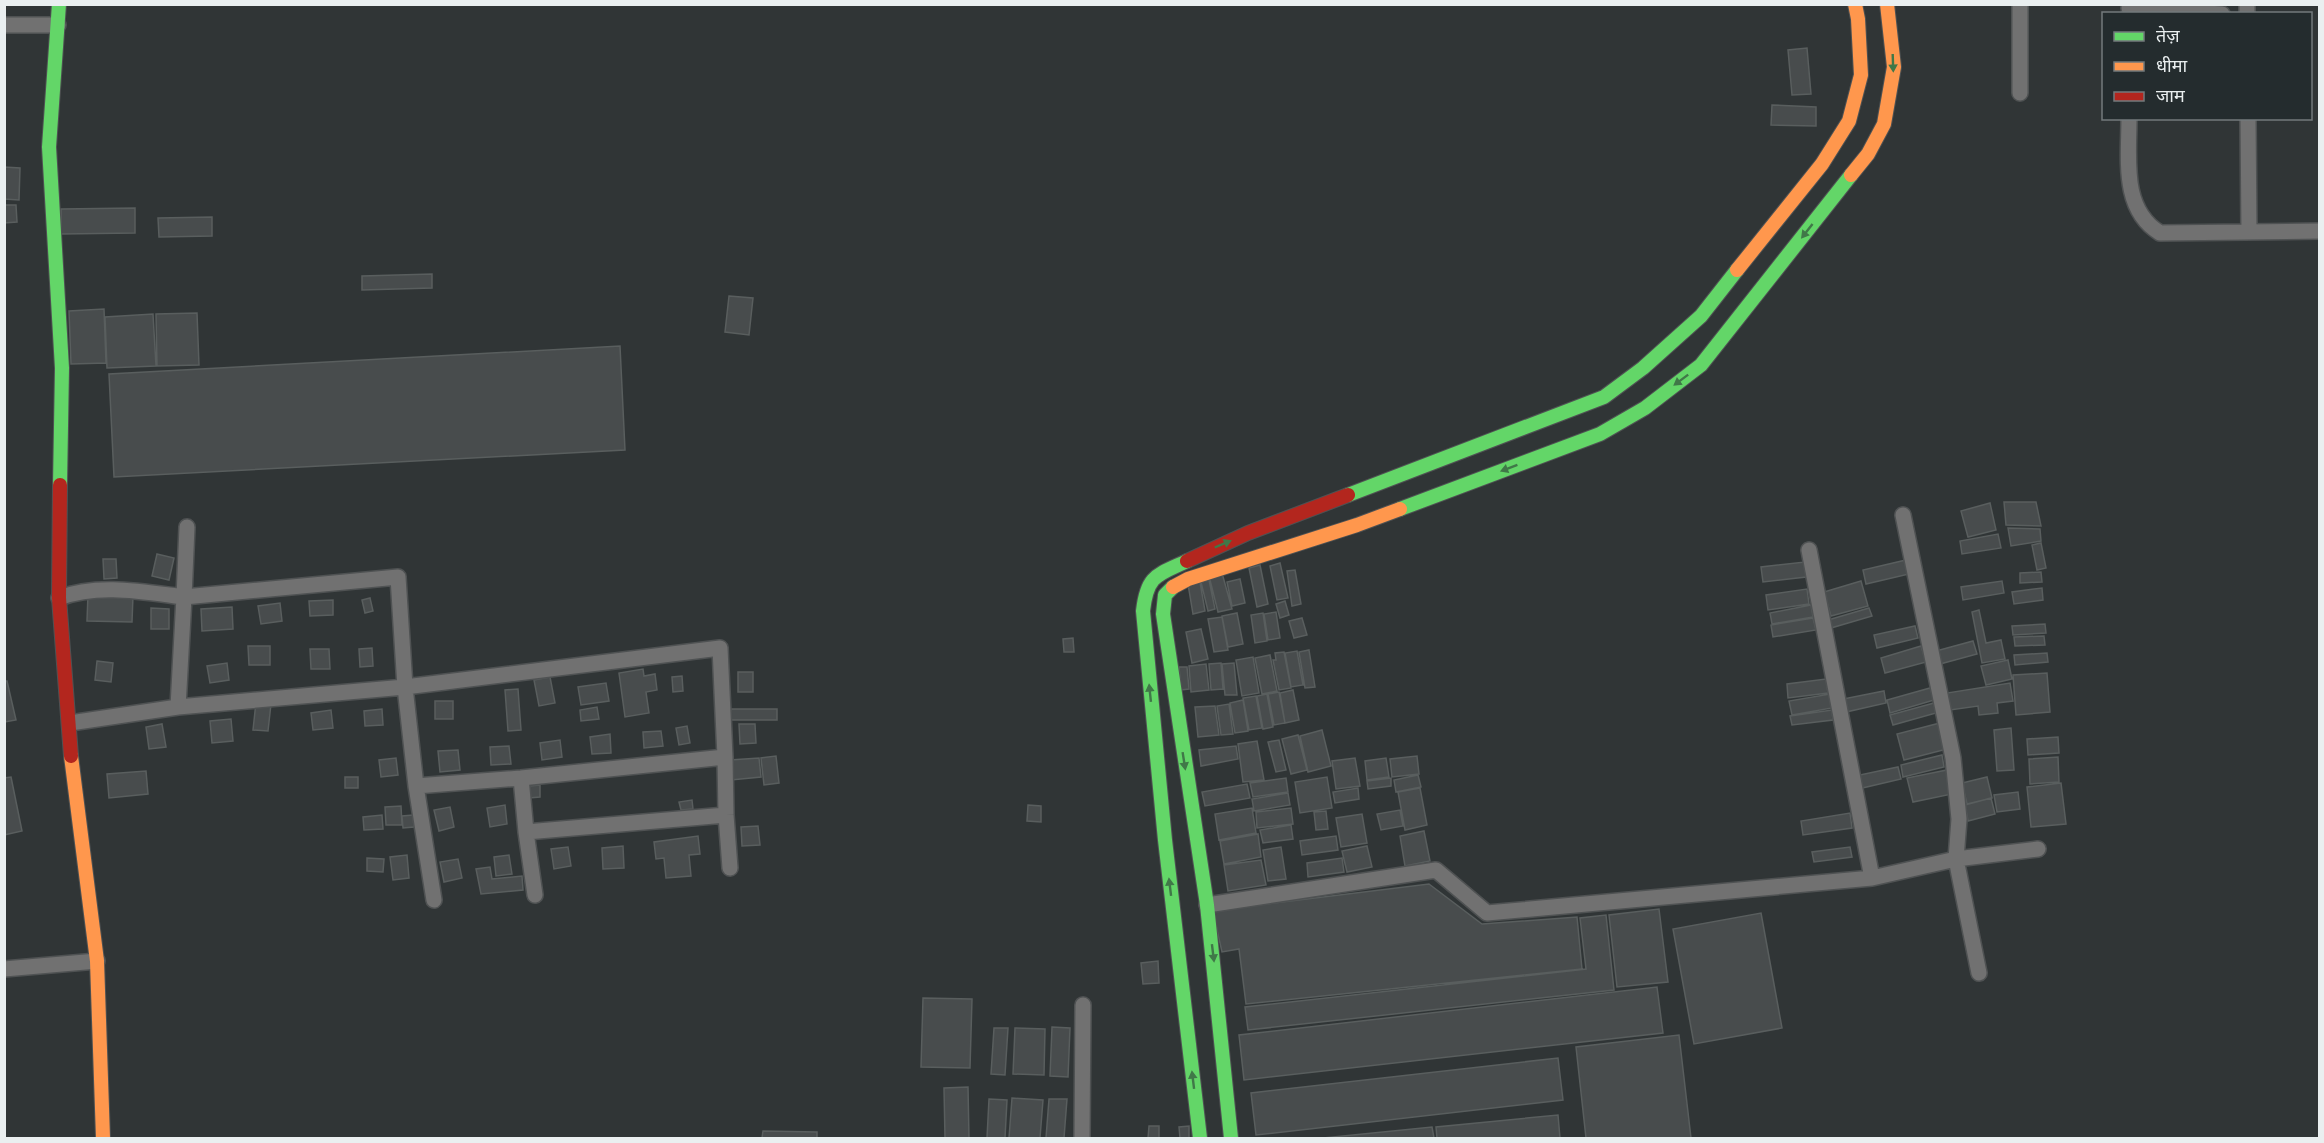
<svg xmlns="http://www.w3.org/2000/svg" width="2324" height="1143" font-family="'Work Sans','Noto Sans Devanagari',sans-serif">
<rect width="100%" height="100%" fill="#303536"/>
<path fill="#484c4d" stroke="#595e5e" stroke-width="1.5" d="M1807,48L1811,94L1792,95L1788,50Z
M1772,105L1816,107V126L1771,125Z
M4,167L20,168L19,200L4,199Z
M4,205H16L17,222L4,223Z
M135,208V233L61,234V209Z
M212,217V236L159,237L158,218Z
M432,274V288L362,290V276Z
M729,296L753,298L749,335L725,332Z
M104,309L106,363L71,364L69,311Z
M197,313L199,365L157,366L156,314Z
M153,314L156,366L107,368L105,317Z
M620,346L625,450L114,477L109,374Z
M2004,502H2036L2041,526L2006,525Z
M1990,503L1996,530L1968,537L1961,511Z
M2008,528L2040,529L2041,541L2011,546Z
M1998,534L2001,548L1962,554L1960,541Z
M2041,543L2046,568L2037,570L2032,545Z
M157,554L174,558L169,580L152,576Z
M103,559H116L117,578L104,579Z
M1906,560L1909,574L1866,584L1863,570Z
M1805,562L1806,577L1763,582L1761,567Z
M1280,563L1288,598L1277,600L1270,566Z
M1260,565L1268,604L1257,607L1249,568Z
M1295,570L1301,604L1292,606L1287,571Z
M2041,572L2042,582L2020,583V573Z
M1222,573L1232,609L1218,612L1209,576Z
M1240,579L1245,603L1232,606L1227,582Z
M1209,580L1215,609L1208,611L1201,582Z
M1861,581L1868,606L1831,616L1824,592Z
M2002,581L2004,593L1963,600L1961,587Z
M1200,582L1205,611L1193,614L1188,584Z
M2042,588L2043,600L2014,604L2012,592Z
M1807,589L1809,604L1768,610L1766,595Z
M88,594L133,596L132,622L87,621Z
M370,598L373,611L365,613L362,600Z
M333,600V615L310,616L309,601Z
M1285,601L1289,615L1280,618L1276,604Z
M280,603L282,621L261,624L258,606Z
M1811,605L1813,617L1772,624L1770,613Z
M232,607L233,629L202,631L201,609Z
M151,608L169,609V629H151Z
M1869,608L1872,616L1831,628L1828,620Z
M1979,610L1986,643L2001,640L2005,659L1982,663L1972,612Z
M1276,612L1280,638L1268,640L1264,614Z
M1237,613L1243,644L1228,647L1222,616Z
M1263,613L1267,641L1255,643L1251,615Z
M1222,617L1228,650L1214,652L1208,619Z
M1302,618L1307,635L1294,638L1289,621Z
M1813,618L1816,630L1773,637L1771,625Z
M2045,624L2046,633L2013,635L2012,626Z
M1915,626L1918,638L1877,648L1874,635Z
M1201,629L1208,659L1192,663L1186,632Z
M2044,636L2045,645L2015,646L2014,637Z
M1073,638L1074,652H1064L1063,639Z
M1973,641L1977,654L1940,664L1936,651Z
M248,646H270V665H249Z
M1921,646L1926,662L1885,673L1881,658Z
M372,648L373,666L360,667L359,649Z
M310,649H329L330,669H311Z
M1309,650L1315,687L1305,688L1299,652Z
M1297,651L1303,685L1291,687L1285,653Z
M1284,652L1291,688L1279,690L1273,660H1276L1275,653Z
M2047,653L2048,662L2015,665L2014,655Z
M1270,655L1277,691L1262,694L1255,658Z
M1253,657L1259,693L1242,696L1236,660Z
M2008,660L2012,679L1986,685L1981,666Z
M97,661L113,663L111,682L95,680Z
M227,663L229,680L210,683L207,666Z
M1221,663L1223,689L1211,690L1209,664Z
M1234,663L1237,695H1225L1222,664Z
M1206,664L1209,690L1191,692L1189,666Z
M1179,667H1187L1189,689L1181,690Z
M643,669L644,676L655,674L657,690L646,692L649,713L625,717L619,673Z
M738,672H753V692H738Z
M2047,673L2050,712L2016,715L2013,675Z
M682,676L683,691L673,692L672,677Z
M550,677L555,703L539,706L534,680Z
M1826,679L1828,693L1788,698L1787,684Z
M4,681H7L16,720L4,722Z
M606,683L609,701L581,705L578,687Z
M2010,683L2013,701L1997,703L1998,713L1979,715L1978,706L1950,710L1947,693Z
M1930,688L1934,700L1890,713L1887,700Z
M518,689L521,730L508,731L505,690Z
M1293,690L1299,720L1285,723L1280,693Z
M1884,691L1886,703L1846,712L1843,699Z
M1279,692L1285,723L1274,725L1268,694Z
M1267,694L1273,727L1263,729L1257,696Z
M1830,694L1832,708L1792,715L1789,701Z
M1256,696L1262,728L1249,730L1243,698Z
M1243,700L1248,731L1235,733L1230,703Z
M435,701H453V719H435Z
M256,702L271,704L268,731L253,730Z
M1934,703L1936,713L1893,725L1890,715Z
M1229,704L1233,734L1221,735L1217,706Z
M1215,706L1219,735L1198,737L1195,707Z
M597,707L599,719L581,721L580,710Z
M382,709L383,725L365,726L364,711Z
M731,709H777V720H731Z
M331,710L333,728L313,730L311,713Z
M1832,710L1833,720L1792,725L1790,716Z
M231,719L233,741L212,743L210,721Z
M1940,723L1947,749L1904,760L1897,734Z
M162,724L166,747L149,749L146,727Z
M739,724H755L756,743L740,744Z
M687,726L690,743L679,745L676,728Z
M2011,728L2014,770L1997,771L1994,730Z
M1322,730L1331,766L1308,772L1300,736Z
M661,731L663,746L644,748L643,732Z
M610,734L611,753L592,754L590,737Z
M1298,735L1307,770L1291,774L1282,739Z
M2058,737L2059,753L2028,755L2027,739Z
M560,740L562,757L542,760L540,743Z
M1279,740L1286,770L1276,772L1268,742Z
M1257,741L1264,780L1243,782L1238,744Z
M509,746L511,764L491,765L490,747Z
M1236,746L1238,759L1201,766L1199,750Z
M458,750L460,770L440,772L438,751Z
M1942,755L1944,767L1903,777L1901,765Z
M776,756L779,783L764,785L761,758Z
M1417,756L1419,774L1392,777L1390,759Z
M2058,757L2059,782L2030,784L2029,759Z
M396,758L398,775L381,777L379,760Z
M759,758L761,777L731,780L730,760Z
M1355,758L1360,786L1336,789L1332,761Z
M1386,758L1389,777L1367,780L1365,761Z
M1898,767L1901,779L1858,789L1855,776Z
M1947,770L1952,794L1913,802L1907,778Z
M146,771L148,794L109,798L107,774Z
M1418,775L1421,787L1396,792L1394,780Z
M11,777L22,831L4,835V778Z
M345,777H358V788H345Z
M1327,777L1332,808L1300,813L1295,782Z
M1987,777L1992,798L1967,804L1962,783Z
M1286,778L1288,792L1253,797L1250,783Z
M1391,778V786L1368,789L1367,781Z
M2061,783L2066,824L2031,827L2027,787Z
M1247,784L1250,798L1205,806L1202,792Z
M540,785V797L529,798V786Z
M1358,788L1359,799L1335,803L1333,792Z
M1420,788L1427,825L1405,830L1398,792Z
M2018,792L2020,809L1997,812L1994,795Z
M1288,793L1290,805L1254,811L1252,799Z
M1991,798L1995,814L1968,821L1965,805Z
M692,800L693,809L681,810L679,802Z
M505,805L507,824L490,827L487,808Z
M1028,805L1041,806V822L1027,821Z
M401,806L402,825H386L385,807Z
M450,807L454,827L439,831L434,810Z
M1252,808L1256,833L1219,840L1215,814Z
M1291,808L1293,824L1257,828L1256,812Z
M1400,810L1403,826L1381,830L1377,814Z
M1326,811L1328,829L1316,830L1314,812Z
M1850,813L1852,828L1803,835L1801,821Z
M1362,814L1367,843L1341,847L1336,818Z
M382,815L383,829L364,830L363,817Z
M413,815L414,827L403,828L402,816Z
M1291,825L1293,839L1263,843L1260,830Z
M758,826L760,845L742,846L741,827Z
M1424,831L1430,861L1405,866L1400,836Z
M1258,834L1261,857L1224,864L1220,841Z
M698,836L700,854L689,855L691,876L666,878L664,858L656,859L654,842Z
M1336,836L1338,850L1302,855L1300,841Z
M623,846L624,868L603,869L602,848Z
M1367,846L1372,867L1347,872L1342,851Z
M568,847L571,866L554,869L551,849Z
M1281,847L1286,879L1268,881L1263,850Z
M1850,847L1852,857L1814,862L1812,852Z
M407,855L409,878L393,880L390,857Z
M509,855L512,874L496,876L494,857Z
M367,858L384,859L383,872L367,871Z
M1342,858L1344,872L1308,877L1307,863Z
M458,859L462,878L444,882L440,862Z
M1261,860L1266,885L1228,891L1224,865Z
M490,867L492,879L522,876L523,890L481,894L476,869Z
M1429,884L1482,924L1577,917L1582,969L1246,1004L1239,949L1222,952L1213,912L1233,908Z
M1659,909L1668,982L1617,987L1609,915Z
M1761,913L1782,1028L1694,1044L1673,929Z
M1606,915L1614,990L1248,1030L1245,1007L1586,969L1580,918Z
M1158,961L1159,983L1143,984L1141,963Z
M1657,987L1663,1033L1244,1080L1239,1035Z
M923,998L972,999L970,1068L921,1067Z
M1052,1027L1070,1028L1068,1077L1050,1076Z
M994,1028H1008L1005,1075L991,1074Z
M1015,1028L1045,1029L1044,1075L1013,1074Z
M1679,1035L1691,1138H1586L1576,1047Z
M1558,1058L1563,1100L1256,1135L1251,1093Z
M968,1087L969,1138H945L944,1088Z
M1012,1098L1043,1100L1040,1138H1009Z
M989,1099L1007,1100L1005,1138H987Z
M1049,1099H1067L1064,1138H1046Z
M1558,1115L1560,1138H1437L1436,1127Z
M1149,1126H1159V1138H1148Z
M1189,1126V1138H1180L1179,1127Z
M1432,1127L1434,1138H1323Z
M763,1131L817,1132V1138H762Z"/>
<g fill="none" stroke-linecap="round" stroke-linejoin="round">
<defs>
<path id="street" d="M2020,4V93
M2247,4V14
M2129,8L2222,14
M4,25H58
M2129,118C2129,159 2121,209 2160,233L2320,231
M2248,118L2249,232
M1903,515L1953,758L1959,819L1956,859L1979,973
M1809,550L1872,878
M59,598C98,583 144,592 184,597L187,527
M70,723L178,707L184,597L398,577L405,687L178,707
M521,778L526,832L535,895
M416,786L521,778L725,757L726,815L730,868
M526,832L726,815
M434,900L416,786L405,687L720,648L725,757
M1207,905L1436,870L1487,913L1872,878L1956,859L2038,849
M4,969L97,961
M1082,1138L1083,1005"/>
<path id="fast" d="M59,4L49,147L62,368L60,485
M1348,495L1604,397L1643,368L1701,316L1737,270
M1400,509L1600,434L1645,408L1701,365L1851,175
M1187,561C1157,575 1147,575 1143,611L1165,840L1200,1138
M1173,587L1165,595L1163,614L1207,905L1231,1138"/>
<path id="slow" d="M1851,175L1868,154L1884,124L1894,67L1887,4
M1737,270L1822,164L1849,121L1861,75L1858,19L1855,4
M1173,587L1188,579L1357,525L1400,509
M71,756L97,961L103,1138"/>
<path id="jam" d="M60,485L59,598L71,756
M1187,561L1248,533L1348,495"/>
</defs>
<use href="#street" stroke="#4f5253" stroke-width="18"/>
<use href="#fast" stroke="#4f5253" stroke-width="16"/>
<use href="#slow" stroke="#4f5253" stroke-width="16"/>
<use href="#jam" stroke="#4f5253" stroke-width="16"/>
<use href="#street" stroke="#717171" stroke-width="15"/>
<use href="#fast" stroke="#63d668" stroke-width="14"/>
<use href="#slow" stroke="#ff974d" stroke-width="14"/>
<use href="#jam" stroke="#b3261e" stroke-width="14"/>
</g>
<defs><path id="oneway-solid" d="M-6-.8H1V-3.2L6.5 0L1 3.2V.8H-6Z" transform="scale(1.5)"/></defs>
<g fill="#407848">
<use href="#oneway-solid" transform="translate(1893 63) rotate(88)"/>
<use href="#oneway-solid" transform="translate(1807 231) rotate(128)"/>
<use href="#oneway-solid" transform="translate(1681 380) rotate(143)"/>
<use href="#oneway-solid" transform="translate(1509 468) rotate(159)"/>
<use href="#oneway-solid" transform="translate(1223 544) rotate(-23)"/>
<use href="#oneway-solid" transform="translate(1150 693) rotate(-96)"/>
<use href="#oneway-solid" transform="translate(1184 761) rotate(81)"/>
<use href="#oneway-solid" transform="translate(1170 887) rotate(-97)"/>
<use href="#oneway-solid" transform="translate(1213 953) rotate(83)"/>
<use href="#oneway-solid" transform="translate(1193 1080) rotate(-97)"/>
</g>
<rect width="2324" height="1143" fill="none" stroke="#eaeff0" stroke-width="12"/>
<rect x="2102" y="12" width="210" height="108" fill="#242c2e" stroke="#737a7c" stroke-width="1.5"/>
<rect x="2114" y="32" width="30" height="9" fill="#63d668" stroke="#737a7c" stroke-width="1.5"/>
<text x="2156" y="42" font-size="18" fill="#eaeff0">तेज़</text>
<rect x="2114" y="62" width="30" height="9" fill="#ff974d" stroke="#737a7c" stroke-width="1.5"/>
<text x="2156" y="72" font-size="18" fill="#eaeff0">धीमा</text>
<rect x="2114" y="92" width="30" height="9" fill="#b3261e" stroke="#737a7c" stroke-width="1.5"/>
<text x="2156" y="102" font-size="18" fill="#eaeff0">जाम</text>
</svg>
